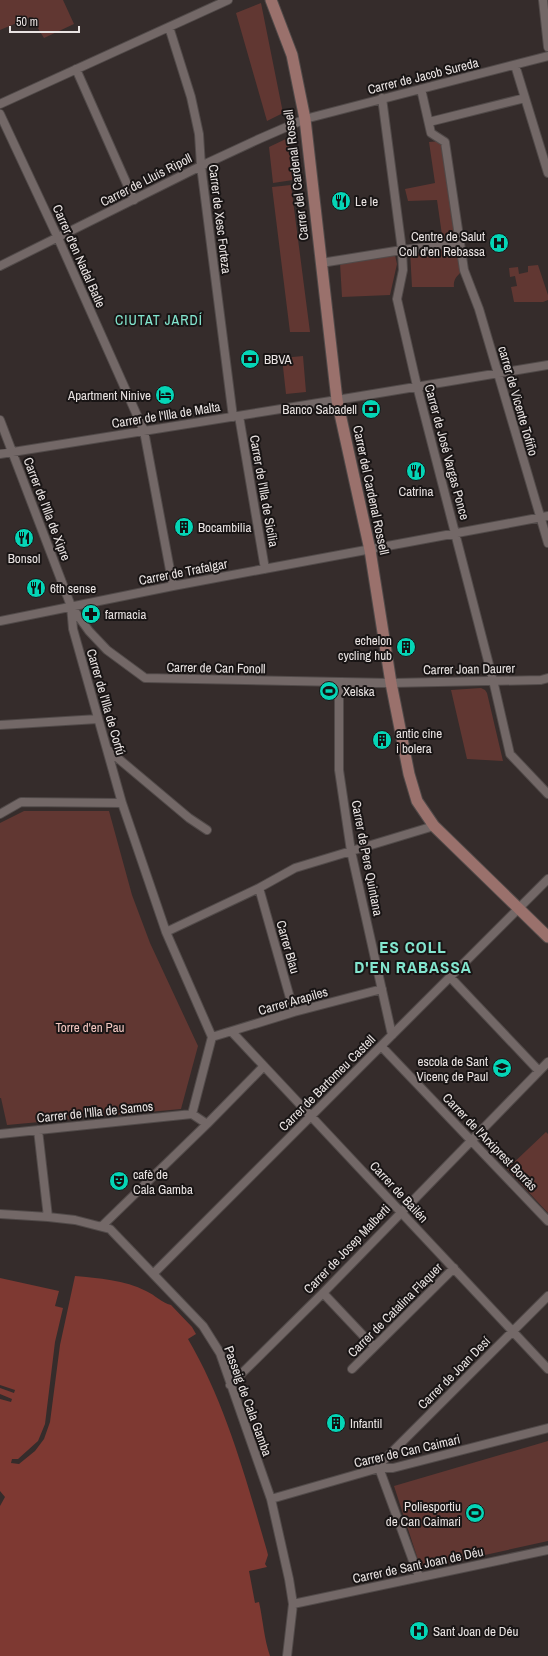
<svg xmlns="http://www.w3.org/2000/svg" width="548" height="1656" font-family="'Archivo Narrow',sans-serif">
<rect width="100%" height="100%" fill="#352c2b"/>
<path fill="#613732" d="M0,0H63L74,24L44,38L31,17L0,30Z
M261,3L283,113L267,121L236,13Z
M288,138L293,180L273,183L269,147Z
M441,141L463,271C457,275 453,280 454,287H412L410,251L443,242L437,200L408,201L405,189L435,183L429,142Z
M291,185L310,332H290L272,187Z
M395,255L397,264L390,295L342,297L340,263Z
M538,265L548,295V300L543,302H514L511,287L517,286L515,276L510,277L509,268L518,267L519,274L528,272V266Z
M303,356L306,392L286,394L282,358Z
M481,688L485,690L487,693L503,761L467,759L451,690Z
M24,811H109L132,895L150,943L198,1046L181,1109L7,1125L1,1098H0V823Z
M546,1132L548,1134V1213L507,1169Z
M548,1441V1541L421,1569L394,1486Z"/>
<path fill="#7e3932" d="M75,1276C98,1278 125,1280 146,1291C155,1295 162,1303 171,1305L192,1327L196,1334L188,1339C226,1404 246,1479 267,1551L268,1555L265,1564L267,1567L249,1571L255,1603L259,1602C263,1620 264,1639 270,1656H0V1506L5,1497L0,1491V1399L11,1402L12,1399L0,1394V1388L14,1393L15,1390L0,1385V1278L59,1291L55,1306L63,1308L55,1342L45,1424L38,1441L18,1459H12L11,1463L19,1464L35,1451L44,1439L50,1422L60,1345Z"/>
<g fill="none" stroke-linecap="round" stroke-linejoin="round">
<defs>
<path id="street" d="M543,0L548,47
M169,27L191,97L199,134L201,166L233,417
M515,65L548,173
M76,69L134,200
M421,89L431,133L445,142L464,270L479,309L548,543
M382,98L402,250L403,270L397,299L417,386L493,680L510,754L548,794
M0,104L228,0
M0,114L58,238L144,431L173,586
M429,122L525,98
M321,263L402,250L460,243
M0,266L201,166L259,139L305,119L548,56
M239,416L265,569
M0,420L71,606L73,629L122,803
M0,454L337,400L548,365
M71,606L89,631L107,650L145,678L391,683L541,680L548,678
M0,621L173,586L548,516
M339,683V770L351,851L392,1035
M0,725L98,719
M107,749L189,818L207,830
M0,814L21,802L122,803L166,932L212,1037L192,1114
M259,888L294,1012
M166,932L259,888L295,868L434,826
M450,977L539,1071
M232,1032L548,1369
M212,1037L294,1012L382,989
M381,1046L548,1221
M192,1114L207,1124L264,1066
M38,1130L48,1217
M0,1134L192,1114
M0,1214L48,1217L75,1220L110,1229L203,1326L220,1353L271,1499L289,1579L293,1604L287,1656
M102,1226L207,1124
M153,1274L548,879
M323,1293L374,1347
M352,1369L454,1268
M230,1385L323,1293L548,1062
M379,1468L380,1464L548,1296
M379,1468L419,1577
M271,1499L379,1468H393L548,1428
M293,1604L548,1550"/>
<path id="secondary" d="M271,0L292,55L305,119L337,400L370,550L391,683L409,774L417,801L434,826L548,937"/>
</defs>
<use href="#street" stroke="#514a49" stroke-width="10"/>
<use href="#secondary" stroke="#514a49" stroke-width="13"/>
<use href="#street" stroke="#736867" stroke-width="8"/>
<use href="#secondary" stroke="#9a716c" stroke-width="11"/>
</g>
<defs>
<symbol id="restaurant-disc" viewBox="-11 -11 22 22"><circle r="9.5" fill="#05d5b6" stroke="#191515"/><path d="M-5-6h1v4h1v-4h1v4h1v-4h1v5L-1.5 .5V6h-2V.5L-5-1ZM5-6V6H3V1.5H1.5Q1.5-4 5-6Z" fill="#111"/></symbol>
<symbol id="hospital-disc" viewBox="-11 -11 22 22"><circle r="9.5" fill="#05d5b6" stroke="#191515"/><path d="M-5-5h3v3.5h4V-5h3V5h-3V1.5h-4V5h-3Z" fill="#111"/></symbol>
<symbol id="bank-disc" viewBox="-11 -11 22 22"><circle r="9.5" fill="#05d5b6" stroke="#191515"/><path d="M-6-4H6V4H-6ZM0-2.3a2.3 2.3 0 1 0 0 4.6a2.3 2.3 0 1 0 0-4.6Z" fill="#111"/></symbol>
<symbol id="hotel-disc" viewBox="-11 -11 22 22"><circle r="9.5" fill="#05d5b6" stroke="#191515"/><path d="M-6-4.5h1.5V1H6V5H4.5V3h-9V5H-6ZM-4 0a1.8 1.8 0 1 1 3.6 0ZM.5 0V-2.5h3Q6-2.5 6 0Z" fill="#111"/></symbol>
<symbol id="building-disc" viewBox="-11 -11 22 22"><circle r="9.5" fill="#05d5b6" stroke="#191515"/><path d="M-4-6H4V6H1V3H-1V6H-4ZM-2.5-4.3h1.7v1.8h-1.7ZM.8-4.3h1.7v1.8H.8ZM-2.5-1h1.7V.8h-1.7ZM.8-1h1.7V.8H.8Z" fill="#111"/></symbol>
<symbol id="pharmacy-disc" viewBox="-11 -11 22 22"><circle r="9.5" fill="#05d5b6" stroke="#191515"/><path d="M-2-6h4v4h4v4h-4v4h-4v-4h-4v-4h4Z" fill="#111"/></symbol>
<symbol id="stadium-disc" viewBox="-11 -11 22 22"><circle r="9.5" fill="#05d5b6" stroke="#191515"/><path d="M0-5a6.5 5 0 1 0 0 10a6.5 5 0 1 0 0-10ZM-3.5-1.8h7v3.6h-7Z" fill="#111"/></symbol>
<symbol id="school-disc" viewBox="-11 -11 22 22"><circle r="9.5" fill="#05d5b6" stroke="#191515"/><path d="M0-5L7-2L0 1L-7-2ZM-4 1L0 2.5L4 1V4Q0 6-4 4Z" fill="#111"/></symbol>
<symbol id="theatre-disc" viewBox="-11 -11 22 22"><circle r="9.5" fill="#05d5b6" stroke="#191515"/><path d="M-5-5.5Q0-4 5-5.5V0Q5 5 0 6Q-5 5-5 0ZM-3.3-2.5H-1v1.5H-3.3ZM1-2.5H3.3v1.5H1ZM-2.8 1Q0 5.5 2.8 1Z" fill="#111"/></symbol>
</defs>
<g fill-rule="evenodd">
<use href="#restaurant-disc" x="330" y="190" width="22" height="22"/>
<use href="#hospital-disc" x="488" y="232" width="22" height="22"/>
<use href="#bank-disc" x="239" y="348" width="22" height="22"/>
<use href="#hotel-disc" x="154" y="384" width="22" height="22"/>
<use href="#bank-disc" x="360" y="398" width="22" height="22"/>
<use href="#restaurant-disc" x="405" y="460" width="22" height="22"/>
<use href="#building-disc" x="173" y="516" width="22" height="22"/>
<use href="#restaurant-disc" x="13" y="527" width="22" height="22"/>
<use href="#restaurant-disc" x="25" y="577" width="22" height="22"/>
<use href="#pharmacy-disc" x="80" y="603" width="22" height="22"/>
<use href="#building-disc" x="395" y="636" width="22" height="22"/>
<use href="#stadium-disc" x="318" y="680" width="22" height="22"/>
<use href="#building-disc" x="371" y="729" width="22" height="22"/>
<use href="#school-disc" x="491" y="1057" width="22" height="22"/>
<use href="#theatre-disc" x="108" y="1170" width="22" height="22"/>
<use href="#building-disc" x="325" y="1412" width="22" height="22"/>
<use href="#stadium-disc" x="464" y="1502" width="22" height="22"/>
<use href="#hospital-disc" x="408" y="1620" width="22" height="22"/>
</g>
<g text-anchor="middle" dominant-baseline="central" stroke-width="4" stroke-linejoin="round" paint-order="stroke">
<g font-size="13" fill="#e9e3e2" stroke="#191515">
<text transform="translate(423 76) rotate(-14)">Carrer de Jacob Sureda</text>
<text transform="translate(296 175) rotate(-97)">Carrer del Cardenal Rossell</text>
<text transform="translate(146 180) rotate(-27)">Carrer de Lluís Ripoll</text>
<text transform="translate(220 219) rotate(83)">Carrer de Xesc Forteza</text>
<text transform="translate(79 256) rotate(66)">Carrer d'en Nadal Batle</text>
<text transform="translate(518 401) rotate(74)">carrer de Vicente Tofiño</text>
<text transform="translate(166 415) rotate(-9)">Carrer de l'Illa de Malta</text>
<text transform="translate(447 452) rotate(75)">Carrer de José Vargas Ponce</text>
<text transform="translate(371 490) rotate(78)">Carrer del Cardenal Rossell</text>
<text transform="translate(264 491) rotate(80)">Carrer de l'Illa de Sicília</text>
<text transform="translate(47 509) rotate(69)">Carrer de l'Illa de Xipre</text>
<text transform="translate(183 572) rotate(-11)">Carrer de Trafalgar</text>
<text transform="translate(216 668) rotate(1)">Carrer de Can Fonoll</text>
<text transform="translate(469 669) rotate(-1)">Carrer Joan Daurer</text>
<text transform="translate(106 702) rotate(74)">Carrer de l'Illa de Corfú</text>
<text transform="translate(367 858) rotate(79)">Carrer de Pere Quintana</text>
<text transform="translate(288 947) rotate(74)">Carrer Blau</text>
<text transform="translate(293 1001) rotate(-16)">Carrer Arapiles</text>
<text transform="translate(327 1083) rotate(-45)">Carrer de Bartomeu Castell</text>
<text transform="translate(95 1112) rotate(-6)">Carrer de l'Illa de Samos</text>
<text transform="translate(490 1142) rotate(46)">Carrer de l'Arxiprest Borràs</text>
<text transform="translate(399 1192) rotate(47)">Carrer de Bailén</text>
<text transform="translate(347 1249) rotate(-46)">Carrer de Josep Malberti</text>
<text transform="translate(395 1310) rotate(-45)">Carrer de Catalina Flaquer</text>
<text transform="translate(454 1373) rotate(-45)">Carrer de Joan Desí</text>
<text transform="translate(248 1401) rotate(70)">Passeig de Cala Gamba</text>
<text transform="translate(407 1451) rotate(-13)">Carrer de Can Caimari</text>
<text transform="translate(418 1565) rotate(-12)">Carrer de Sant Joan de Déu</text>
</g>
<g font-size="13" fill="#e9e3e2" stroke="#191515" text-anchor="start">
<text x="355" y="201">Le le</text>
<text x="485" y="236" text-anchor="end">Centre de Salut<tspan x="485" dy="15">Coll d'en Rebassa</tspan></text>
<text x="264" y="359">BBVA</text>
<text x="151" y="395" text-anchor="end">Apartment Ninive</text>
<text x="357" y="409" text-anchor="end">Banco Sabadell</text>
<text x="416" y="491" text-anchor="middle">Catrina</text>
<text x="198" y="527">Bocambilia</text>
<text x="24" y="558" text-anchor="middle">Bonsol</text>
<text x="50" y="588">6th sense</text>
<text x="105" y="614">farmacia</text>
<text x="392" y="640" text-anchor="end">echelon<tspan x="392" dy="15">cycling hub</tspan></text>
<text x="343" y="691">Xelska</text>
<text x="396" y="733">antic cine<tspan x="396" dy="15">i bolera</tspan></text>
<text x="488" y="1061" text-anchor="end">escola de Sant<tspan x="488" dy="15">Vicenç de Paul</tspan></text>
<text x="133" y="1174">cafè de<tspan x="133" dy="15">Cala Gamba</tspan></text>
<text x="350" y="1423">Infantil</text>
<text x="461" y="1506" text-anchor="end">Poliesportiu<tspan x="461" dy="15">de Can Caimari</tspan></text>
<text x="433" y="1631">Sant Joan de Déu</text>
</g>
<g font-size="13" fill="#f4c8c2" stroke="#191515">
<text x="90" y="1027">Torre d'en Pau</text>
</g>
<g font-size="14" letter-spacing="1" fill="#83e6cf" stroke="#191515">
<text x="159" y="320">CIUTAT JARDÍ</text>
</g>
<g font-size="17" font-weight="bold" letter-spacing="1" fill="#83e6cf" stroke="#191515">
<text x="413" y="946">ES COLL<tspan x="413" dy="20">D'EN RABASSA</tspan></text>
</g>
</g>
<path d="M10 26v6h69v-6" fill="none" stroke="#e9e3e2" stroke-width="2"/>
<text x="16" y="26" font-size="12" fill="#e9e3e2" stroke="#191515" stroke-width="3" paint-order="stroke">50 m</text>
</svg>
